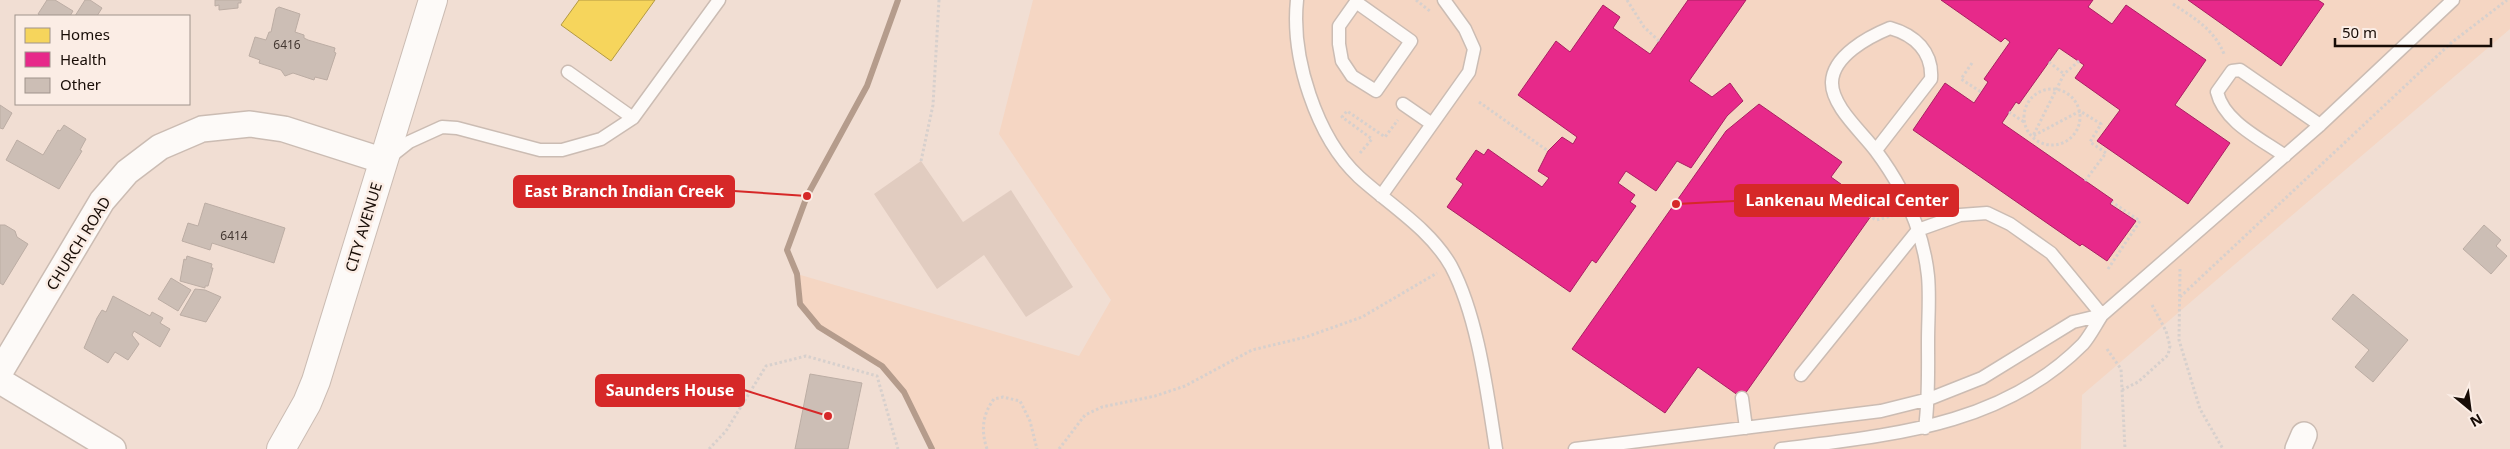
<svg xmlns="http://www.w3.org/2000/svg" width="2510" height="449" font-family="'Noto Sans',sans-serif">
<rect width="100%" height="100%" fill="#f1ded3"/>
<path fill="#f5d6c3" d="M1033,0H2510V29L2082,395L2081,449H932L904,392L882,366L819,327L800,304L797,274L1079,356L1111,300L999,134Z"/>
<path fill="#e1ccc0" d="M921,161L963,222L1011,190L1073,287L1026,317L984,255L937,289L874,194Z"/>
<path fill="#f6d55c" stroke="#b39942" d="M579,0H655L611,61L561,25Z"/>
<path fill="#e7298a" stroke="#a92062" d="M1688,0H1746L1689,81L1712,97L1730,83L1743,101L1727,116L1691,168L1677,161L1656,191L1626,171L1618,183L1635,195L1630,202L1636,206L1596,263L1592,260L1570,292L1447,207L1463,184L1456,179L1476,150L1484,155L1488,149L1542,187L1549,178L1538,171L1548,151L1562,137L1573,144L1577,137L1518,95L1556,41L1570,52L1603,5L1620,17L1613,28L1650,54Z
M1941,0H2093L2088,7L2112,24L2126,5L2206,60L2175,105L2230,143L2188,204L2097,141L2120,110L2075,78L2084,65L2059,48L2019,104L2016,102L2002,123L2113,200L2110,204L2136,221L2107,261L2082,244L2080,246L1913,130L1945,83L1974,103L1988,82L1984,79L2010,42L2005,38L2001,42Z
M2188,0H2318L2324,4L2281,66Z
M1759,104L1842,162L1831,177L1876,209L1742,398L1698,367L1665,413L1572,349L1726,131Z"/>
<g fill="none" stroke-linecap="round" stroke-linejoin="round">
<path stroke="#b59c8c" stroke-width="6" d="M898,0L867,86L807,196L787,250L797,274L800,304L819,327L882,366L904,392L932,449"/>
</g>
<path fill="#ccbeb5" stroke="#bcada4" d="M47,0H55L73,11L70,16H41L38,14Z
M85,0H90L102,8L97,16H75Z
M215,0H241V3H238V8L219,10V5L215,6Z
M279,7L300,14L295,32L304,35V38L308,40L335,48L334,52L336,53L327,80L315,77L314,80L293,73L285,76L281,70L259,63L260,60L249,56L255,37L266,40L269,32H271L276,9Z
M0,105L12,113L3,129L0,128Z
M64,125L86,139L80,150L82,151L59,189L6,160L17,140L43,155L58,130L60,131Z
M205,203L285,228L274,263L212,243L210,250L182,241L188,223L198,226Z
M0,225H5L15,231L17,237L28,244L3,285L0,283Z
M2484,225L2501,240L2496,246L2507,256L2491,274L2463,249Z
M187,256L212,264L211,268H213L208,286H205V288L180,281L184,259L186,260Z
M171,278L191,290L178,311L158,299Z
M195,289L205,290L221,297L206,322L180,315Z
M2353,294L2408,340L2373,382L2355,367L2369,350L2332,319Z
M113,296L150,316L152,312L163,318L160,323L170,329L160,347L134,331L132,335L139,344L128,360L115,352L108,363L84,348L97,318L102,310L106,312Z
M810,374L862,383L848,449H795Z"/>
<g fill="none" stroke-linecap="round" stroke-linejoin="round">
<defs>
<path id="lane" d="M1297,0C1291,57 1316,137 1359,177C1390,205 1430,229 1451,266C1478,317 1487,392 1496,449
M1356,2L1411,41L1376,91L1352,76L1342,61L1339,44V26L1356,2L1357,0
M568,72L633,118
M1403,104L1432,124
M1876,150L1931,79C1933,52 1915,35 1890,28C1868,37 1833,56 1832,82C1831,106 1863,133 1876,151C1885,163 1894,177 1901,190C1914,215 1925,247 1928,276C1930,297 1928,320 1928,341C1928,370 1929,399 1925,428
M2285,156C2261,139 2224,122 2217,92L2232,71L2240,70L2320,125
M390,157L409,142L442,127L457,128L540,150H562L601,139L633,118L719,0
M1381,196L1469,72L1474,49L1465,29L1444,0
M1801,375L1918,230L1960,215L1987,213L2010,224L2051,253L2102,315
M1742,398L1746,428
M1575,449L1881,411L1929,399L1982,378L2073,322L2102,315
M1781,449C1889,435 2001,427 2083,344C2090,336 2096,324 2102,315L2320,125L2453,0"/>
<path id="street" d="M0,372L102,201L127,172L160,147L202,129L250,124L284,129L384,161
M0,381L113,449
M2298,449L2304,435"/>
<path id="highway" d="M281,449L307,403L316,381L433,0"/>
</defs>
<use href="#lane" stroke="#cbbcb3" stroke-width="15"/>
<use href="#street" stroke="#cbbcb3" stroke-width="28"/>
<use href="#highway" stroke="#cbbcb3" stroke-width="30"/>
<path stroke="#d7d0cd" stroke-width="3" stroke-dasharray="2.5 2.5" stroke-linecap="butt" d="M1416,0L1431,12
M1627,0L1644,27L1659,41
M2173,4C2194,18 2214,29 2224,54
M2079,61L2064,74L2033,136L2080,111L2101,124L2090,142L2106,153L2085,181
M2049,62L2064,74
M1972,63L1961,79L1981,92
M2024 117a28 28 0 1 1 56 0a28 28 0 1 1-56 0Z
M1479,102L1548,151
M2009,112L2024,122
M1360,153L1372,139L1342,117L1347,111L1385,137L1398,120
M921,161L933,105L939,0
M1843,199L1876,220L1892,216
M2108,269L2140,221L2112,202
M2180,269L2179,340L2200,409L2223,449
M2180,297L2451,43L2507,0
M2107,349L2121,369L2125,449
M2122,390L2138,382L2168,355L2170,346L2166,331L2151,303
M709,449L726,431L766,366L806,356L877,376L898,449
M987,449C981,431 982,415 994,399L1003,397L1020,401L1030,421L1037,449
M1059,449L1085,415L1102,407L1155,396L1185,386L1252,350L1306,337L1362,317L1437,273"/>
<use href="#lane" stroke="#fdfaf8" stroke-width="12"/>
<use href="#street" stroke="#fdfaf8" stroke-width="25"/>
<use href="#highway" stroke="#fdfaf8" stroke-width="28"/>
</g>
<g text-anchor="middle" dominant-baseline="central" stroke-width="5" stroke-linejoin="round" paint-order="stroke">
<g font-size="12" fill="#443832">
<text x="287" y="44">6416</text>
<text x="234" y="235">6414</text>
</g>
<g font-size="15" fill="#170c06" stroke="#fbede5">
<text transform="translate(363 227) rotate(-73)">CITY AVENUE</text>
<text transform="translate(78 243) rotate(-58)">CHURCH ROAD</text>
</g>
</g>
<path fill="none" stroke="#d62828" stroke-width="2" d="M807 196L734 191M1676 204L1735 201M828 416L744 390"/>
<g fill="#d62828" stroke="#fbede5" stroke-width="2">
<circle cx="807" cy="196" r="5"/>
<circle cx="1676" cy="204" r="5"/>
<circle cx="828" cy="416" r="5"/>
</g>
<g fill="#d62828" stroke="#d62828" stroke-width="2">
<rect x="514" y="176" width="220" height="31" rx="5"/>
<rect x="1735" y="185" width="223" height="31" rx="5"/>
<rect x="596" y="375" width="148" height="31" rx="5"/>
</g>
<g font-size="16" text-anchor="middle" font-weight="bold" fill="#fff">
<text x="624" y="197">East Branch Indian Creek</text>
<text x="1847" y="206">Lankenau Medical Center</text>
<text x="670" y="396">Saunders House</text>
</g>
<rect x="15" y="15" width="175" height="90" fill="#fbede5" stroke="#a0938c"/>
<rect x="25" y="28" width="25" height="15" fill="#f6d55c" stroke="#a0938c"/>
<text x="60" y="40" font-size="15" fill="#170c06">Homes</text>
<rect x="25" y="52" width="25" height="15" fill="#e7298a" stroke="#a0938c"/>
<text x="60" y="65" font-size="15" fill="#170c06">Health</text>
<rect x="25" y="78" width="25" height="15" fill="#ccbeb5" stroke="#a0938c"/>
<text x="60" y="90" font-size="15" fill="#170c06">Other</text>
<g transform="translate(2470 409) rotate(151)" stroke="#fbede5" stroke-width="4" paint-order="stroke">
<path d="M0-4L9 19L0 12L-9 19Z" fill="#170c06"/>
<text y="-8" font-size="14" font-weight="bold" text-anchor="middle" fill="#170c06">N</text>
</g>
<path d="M2335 38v8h156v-8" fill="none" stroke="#170c06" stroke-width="2.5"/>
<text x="2342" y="38" font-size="15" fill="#170c06" stroke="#fbede5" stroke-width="4" paint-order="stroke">50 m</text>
</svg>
